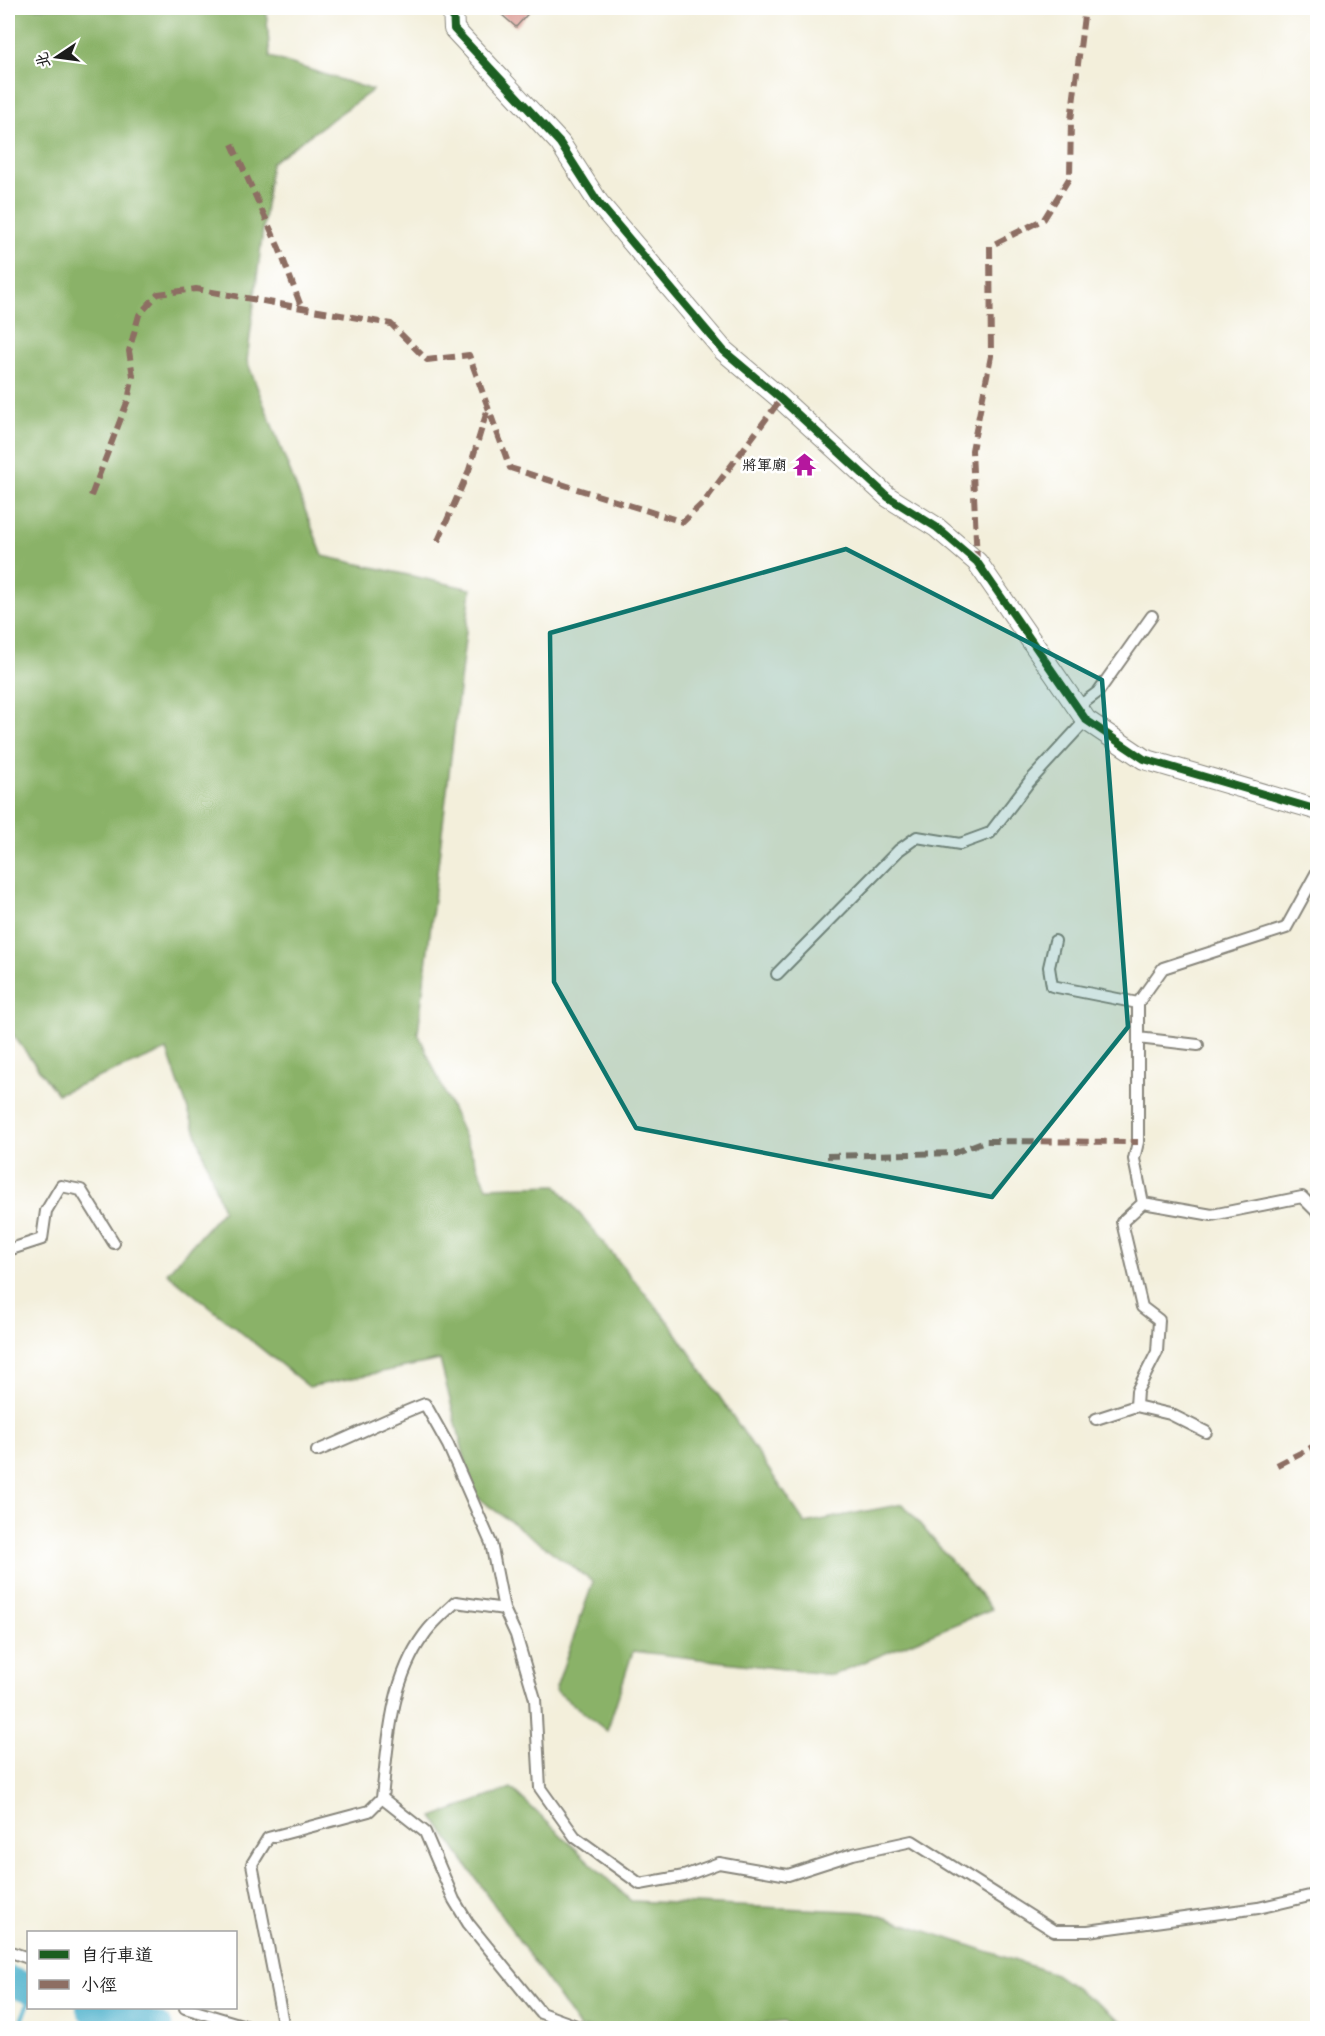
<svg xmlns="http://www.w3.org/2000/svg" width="1325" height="2036" font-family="Delius,'LXGW WenKai TC',sans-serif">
<rect width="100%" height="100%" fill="#fff"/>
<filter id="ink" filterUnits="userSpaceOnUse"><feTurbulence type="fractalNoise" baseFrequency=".0167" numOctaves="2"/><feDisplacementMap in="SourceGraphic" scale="12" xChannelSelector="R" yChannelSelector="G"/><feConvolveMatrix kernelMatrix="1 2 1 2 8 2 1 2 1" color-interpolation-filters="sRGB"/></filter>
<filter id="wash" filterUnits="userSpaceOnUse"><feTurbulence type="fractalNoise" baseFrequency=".008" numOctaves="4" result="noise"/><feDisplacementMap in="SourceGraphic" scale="24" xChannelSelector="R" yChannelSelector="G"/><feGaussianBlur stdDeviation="1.35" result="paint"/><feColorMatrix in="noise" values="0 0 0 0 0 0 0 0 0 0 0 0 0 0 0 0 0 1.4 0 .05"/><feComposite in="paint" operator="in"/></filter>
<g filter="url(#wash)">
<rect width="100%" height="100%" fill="#f3efdb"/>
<path fill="#8ab268" stroke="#536742" stroke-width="1.5" d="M8,8H266L270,57L373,90L271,163L247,361L323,556L471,589L418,1033L487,1187L556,1185L671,1325L805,1523L903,1504L992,1609L833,1675L633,1651L607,1731L555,1690L593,1582L474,1495L440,1360L309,1387L167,1273L223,1210L167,1050L57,1094L8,1028Z
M511,1788L631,1901L869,1912L1055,1974L1132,2028H795L784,2022L718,2028H580L433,1817Z"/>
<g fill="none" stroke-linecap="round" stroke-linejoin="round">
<path stroke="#4cb0cb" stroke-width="5" d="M19,2028L28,2004"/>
<path stroke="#4cb0cb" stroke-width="30" d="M8,1981L28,1988
M91,2008L158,2028"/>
</g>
<g id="blocks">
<path fill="#d8938a" d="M494,8H533L516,27Z"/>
</g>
</g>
<g filter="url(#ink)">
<use href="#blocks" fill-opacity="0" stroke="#88867c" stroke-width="1.5"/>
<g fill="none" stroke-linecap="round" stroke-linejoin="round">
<defs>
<path id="lane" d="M1078,707L1098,692L1152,616
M1318,870L1286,928L1163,968L1138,1003V1142L1134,1159L1143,1203L1212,1215L1302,1197L1318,1213
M1055,941L1049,967L1052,986L1138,1003
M777,974L899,850L917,837L960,844L990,833L1029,782L1086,720
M1138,1038L1198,1045
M8,1250L42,1239L46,1211L61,1186L81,1190L114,1243
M1136,1406L1137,1391L1157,1352L1159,1320L1142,1307L1122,1222L1143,1203
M1096,1419L1136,1406L1170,1414L1206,1432
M317,1451C354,1436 388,1418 425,1404L448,1445L491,1543L504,1609
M382,1798L425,1832L454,1900L468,1923L541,2013L582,2028
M8,1951L28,1958
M185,2008L252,2028
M284,2028L252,1864L268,1838L369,1811L382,1798C388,1743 390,1681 424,1635C432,1623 445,1612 456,1602L504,1609L516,1635L535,1699L540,1788L575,1837L640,1884L684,1876L719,1863L788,1875L853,1854L912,1841L1054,1931H1088L1258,1908L1318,1894"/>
<path id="street" d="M453,8L454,29L560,143L598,202L724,351L781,399L888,497L936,527L977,562L1086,720L1144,759L1318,810"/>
</defs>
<use href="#lane" stroke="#88867c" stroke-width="14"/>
<use href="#street" stroke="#88867c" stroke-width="22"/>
<use href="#lane" stroke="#fff" stroke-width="10"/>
<use href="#street" stroke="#fff" stroke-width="20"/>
<path stroke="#8d6e63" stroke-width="6" stroke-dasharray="12 6" stroke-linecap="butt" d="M232,144L279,248L302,309
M91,496L128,400L133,376L129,351L139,315L158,294L196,289L391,324L427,360L469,355L510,468L683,522L704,502L781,399
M438,541L469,470L487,411
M977,562L972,450L991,356L990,246L1044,219L1070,177L1071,120L1085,8
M827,1156L954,1153L985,1141L1138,1142
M1277,1465L1318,1444"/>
<defs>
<path id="cycleway" d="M453,8L454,29L560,143L598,202L724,351L781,399L888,497L936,527L977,562L1086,720L1144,759L1318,810"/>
</defs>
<use href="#cycleway" stroke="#fff" stroke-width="11"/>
<use href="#cycleway" stroke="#1b5e20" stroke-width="8"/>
</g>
</g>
<path fill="#0f766e" fill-opacity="0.2" stroke="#0f766e" stroke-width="4.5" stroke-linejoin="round" d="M846,549L1102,680L1128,1027L992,1197L636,1128L554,982L550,633Z"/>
<defs>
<symbol id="temple-bare" viewBox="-9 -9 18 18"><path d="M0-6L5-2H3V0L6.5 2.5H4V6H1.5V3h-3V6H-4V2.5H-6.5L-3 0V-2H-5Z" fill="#b5179e" stroke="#fff" stroke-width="2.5" paint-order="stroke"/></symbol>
</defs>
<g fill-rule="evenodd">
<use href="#temple-bare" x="788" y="448" width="33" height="33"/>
</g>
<g text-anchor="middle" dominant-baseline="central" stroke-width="5" stroke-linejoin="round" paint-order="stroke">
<g font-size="15" fill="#1c1c1c" stroke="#fff" text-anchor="end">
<text x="787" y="464">將軍廟</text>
</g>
</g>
<rect width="1325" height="2036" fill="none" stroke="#fff" stroke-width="30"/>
<rect x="27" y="1931" width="210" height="78" fill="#ffffff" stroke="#a4a4a4" stroke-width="1.5"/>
<rect x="39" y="1950" width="30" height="9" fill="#1b5e20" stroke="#a4a4a4" stroke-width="1.5"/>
<text x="81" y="1961" font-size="18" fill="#1c1c1c">自行車道</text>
<rect x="39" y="1980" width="30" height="9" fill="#8d6e63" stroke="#a4a4a4" stroke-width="1.5"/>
<text x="81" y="1991" font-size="18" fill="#1c1c1c">小徑</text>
<g transform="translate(57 57) rotate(257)" stroke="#ffffff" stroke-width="4.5" paint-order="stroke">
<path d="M0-4.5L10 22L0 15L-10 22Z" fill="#1c1c1c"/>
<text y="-9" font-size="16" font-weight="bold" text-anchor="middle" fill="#1c1c1c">北</text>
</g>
</svg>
